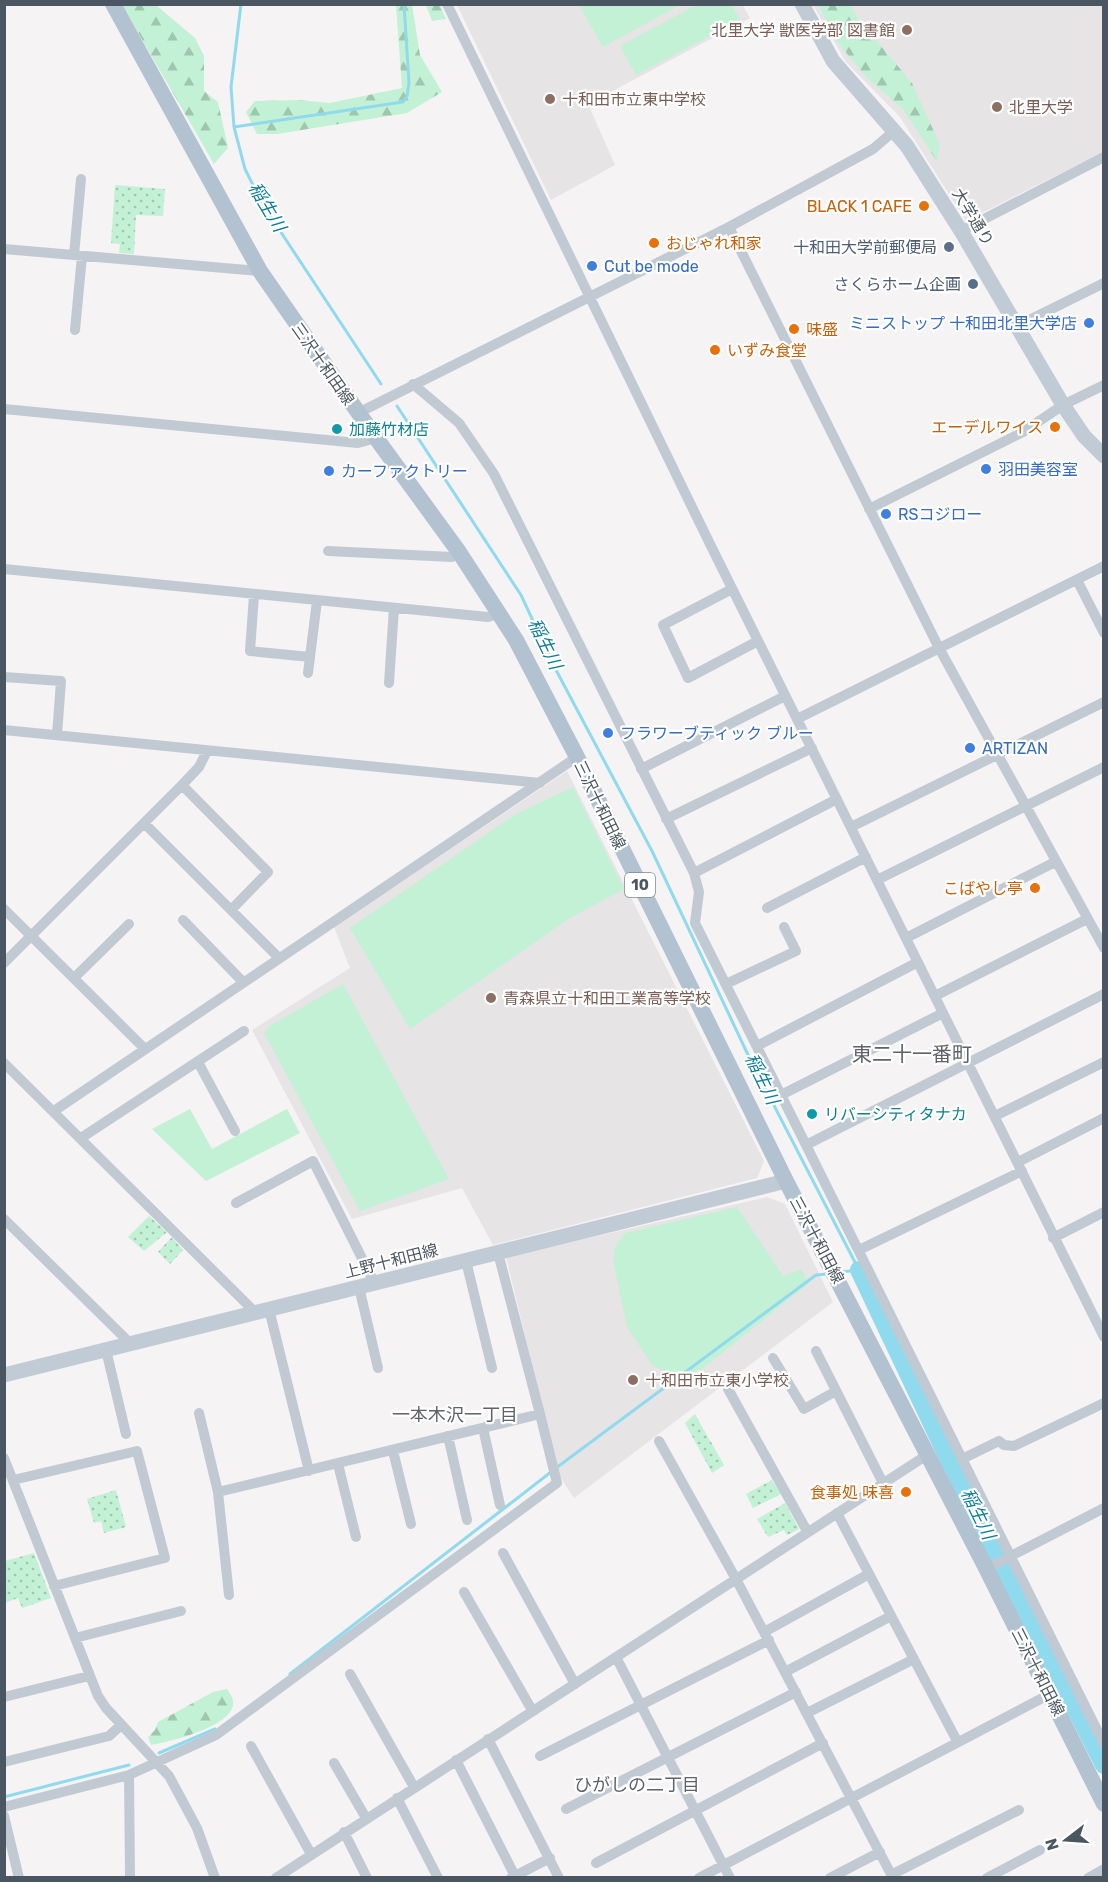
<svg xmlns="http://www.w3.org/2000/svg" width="1108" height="1882" font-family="Rubik,'Noto Sans JP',sans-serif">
<defs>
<pattern id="forest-firs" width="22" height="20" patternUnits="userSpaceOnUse" patternTransform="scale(1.5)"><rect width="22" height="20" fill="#c3f1d5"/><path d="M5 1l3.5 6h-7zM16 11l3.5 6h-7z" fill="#a0c6b0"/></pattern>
<pattern id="park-dots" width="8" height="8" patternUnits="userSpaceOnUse" patternTransform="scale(1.5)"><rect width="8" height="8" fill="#c3f1d5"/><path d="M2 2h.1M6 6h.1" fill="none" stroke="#a0c6b0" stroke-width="1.8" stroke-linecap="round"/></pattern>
</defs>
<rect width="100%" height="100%" fill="#f5f3f3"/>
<path fill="#e6e4e5" d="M742,4L750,18L588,104L615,165L551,200L457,5Z
M813,5H1103V152L966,221L900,117L846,62Z
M567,771L764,1161L757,1178L493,1245L462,1188L352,1219L252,1030L350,968L334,927Z
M767,1197L785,1204L833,1302L574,1498L559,1475L506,1257Z"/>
<path fill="#c3f1d5" d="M698,4L732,5L740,20L636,75L620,46Z
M579,5H680L603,47Z
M573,787L624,889L570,918L410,1029L350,928L516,814Z
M343,984L449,1179L360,1211L264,1033L271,1025Z
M190,1109L212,1149L287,1109L300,1133L206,1181L152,1129Z
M737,1207L783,1276L801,1269L809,1283L702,1369L679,1376L653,1366L627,1327L613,1260L615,1247L625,1233Z"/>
<path fill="url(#forest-firs)" d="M122,5H156L195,38L204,56V91L218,102L228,148L214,164Z
M396,5H412L420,55L442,92L407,113L277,134H257L246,112L255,101L299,100L330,103L402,88Z
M426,5H440L446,19L432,21Z
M818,5H850L859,20L912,83L940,145L937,161L903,109L867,78L839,44Z
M227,1689C229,1692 233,1698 233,1701C237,1726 169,1742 151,1745L148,1737L155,1730L158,1722L213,1692Z"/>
<path fill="url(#park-dots)" d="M115,185L165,189L163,216L136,215L134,254L119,253L120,244L111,243Z
M149,1216L167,1232L144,1251L128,1237Z
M172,1237L183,1250L170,1264L158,1252Z
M695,1414L724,1465L712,1473L685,1423Z
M772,1480L781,1494L753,1508L746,1494Z
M116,1490L126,1527L104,1533L101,1521L94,1523L87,1499Z
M785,1503L799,1529L787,1535L784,1530L768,1537L757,1519Z
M34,1553L51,1598L22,1608L18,1598L5,1603V1561Z"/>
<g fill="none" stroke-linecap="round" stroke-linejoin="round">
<path stroke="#90daee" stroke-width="3" d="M241,4L231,87L234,127L245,169L263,205L381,384
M234,127L403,102L407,96L409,83L404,4
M397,406L521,595L556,670L652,851L749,1057L859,1270L840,1272
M556,1468L816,1275L828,1274
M290,1674L551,1472
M159,1753L215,1729
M4,1797L129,1765"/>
<path stroke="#90daee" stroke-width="18" d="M859,1270L947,1456L1104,1765"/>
<path stroke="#c1cad2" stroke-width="10" d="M447,4L709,542L1104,1337
M729,227L939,648L1104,948
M961,231L1104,157
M4,249L260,271
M74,255L81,179
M1017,326L1104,283
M75,330L82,256
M413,384L459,423L494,474L694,873L699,892L695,923L806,1145
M4,409L358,443L376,438
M358,413L729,227L873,149L894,131
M869,509L1023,432L1063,405L1104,385
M328,551L452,557L459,552
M4,569L488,617L500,613
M1077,580L1104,633
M732,589L663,625L688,678L758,641
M254,595L250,651L310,657
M308,673L317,601
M4,677L61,681L57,735
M389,683L394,608
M797,719L1104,566
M4,730L540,783
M641,769L785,696
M182,785L268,872L232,909
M666,819L812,748
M144,823L279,958
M851,827L1104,702
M694,873L837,799
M877,880L1104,767
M767,908L866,857
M4,909L144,1048
M183,920L243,982
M906,938L1055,862
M4,963L182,785L199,767L207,751
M75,977L129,924
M726,984L796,951L784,927
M1104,994L806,1145L1104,1744
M935,996L1087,919
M757,1046L918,962
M198,1062L235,1131
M4,1063L256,1313
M781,1095L943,1013
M54,1111L577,757
M995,1116L1104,1062
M81,1138L244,1031
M1018,1162L1104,1118
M236,1203L313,1161L375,1284
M4,1219L130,1343
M1053,1238L1104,1212
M859,1250L1022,1171
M466,1261L492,1368
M359,1287L378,1368
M269,1309L309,1471
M106,1350L126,1434
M816,1351L883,1483
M773,1358L804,1409L836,1391
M728,1389L807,1531
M199,1413L218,1492L229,1595
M483,1428L500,1505
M448,1436L467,1520
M659,1441L736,1579L893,1878
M393,1451L411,1524
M4,1458L98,1696L106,1708L169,1776L197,1828L215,1878
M962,1459L999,1441L1004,1445L1014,1446L1104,1403
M338,1464L356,1537
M13,1480L137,1451L165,1558L54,1586
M218,1492L540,1414L498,1253
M837,1513L957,1741
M503,1553L575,1684
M986,1569L1104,1508
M464,1592L532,1710
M764,1632L869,1574
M75,1638L181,1611
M616,1657L730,1878
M785,1672L891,1616
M350,1674L414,1787
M4,1697L89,1676
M807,1713L914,1659
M488,1739L559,1878
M251,1746L311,1854
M540,1756L769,1640
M456,1760L516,1878
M4,1762L109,1736L121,1725
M334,1763L366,1818
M129,1775L130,1878
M397,1798L438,1878
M4,1807L129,1775L216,1735L557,1483L540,1414
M566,1809L796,1692
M4,1816L19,1878
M344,1832L367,1878
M596,1863L823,1743
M891,1875L1019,1810
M276,1878L927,1455
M511,1878L550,1858
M699,1878L1050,1694
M830,1878L880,1852
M987,1878L1040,1850
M1088,1878L1104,1869"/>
<path stroke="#c1cbd6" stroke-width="15" d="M802,4L833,61L907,146L961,231L1063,405L1084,436L1104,456
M4,1375L786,1181"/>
<path stroke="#b3c2d1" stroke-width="16" d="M113,4L260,271L376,438L459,552L516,640L577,757L786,1181L984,1564L1104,1804"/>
</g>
<g fill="#8d6e63" stroke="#fff" stroke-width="2">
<circle cx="907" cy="30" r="6"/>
<circle cx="550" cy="99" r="6"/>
<circle cx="997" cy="107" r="6"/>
<circle cx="491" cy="998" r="6"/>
<circle cx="633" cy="1380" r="6"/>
</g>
<g fill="#e8710a" stroke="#fff" stroke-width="2">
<circle cx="924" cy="206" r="6"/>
<circle cx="654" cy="243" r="6"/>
<circle cx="794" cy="329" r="6"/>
<circle cx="715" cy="350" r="6"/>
<circle cx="1055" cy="427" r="6"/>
<circle cx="1035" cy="888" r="6"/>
<circle cx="906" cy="1492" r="6"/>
</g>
<g fill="#5c6f8a" stroke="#fff" stroke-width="2">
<circle cx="949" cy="247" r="6"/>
<circle cx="973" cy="284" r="6"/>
</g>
<g fill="#3f7fe0" stroke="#fff" stroke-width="2">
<circle cx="592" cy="266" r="6"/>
<circle cx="1089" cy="323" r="6"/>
<circle cx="986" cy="469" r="6"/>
<circle cx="329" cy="471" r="6"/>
<circle cx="886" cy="514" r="6"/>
<circle cx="608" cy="733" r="6"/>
<circle cx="970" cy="748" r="6"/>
</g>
<g fill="#0f9aa8" stroke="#fff" stroke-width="2">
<circle cx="337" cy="429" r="6"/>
<circle cx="812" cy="1114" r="6"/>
</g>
<g text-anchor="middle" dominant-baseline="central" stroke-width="4.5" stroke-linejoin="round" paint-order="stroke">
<rect fill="#fff" stroke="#808990" stroke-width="1.5" x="625" y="873" width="30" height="24" rx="4.5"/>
<g font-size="15" font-weight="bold" fill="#4a5661">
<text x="640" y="885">10</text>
</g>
<g font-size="16" fill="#785e54" stroke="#fff" text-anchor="start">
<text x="895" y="30" text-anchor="end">北里大学 獣医学部 図書館</text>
<text x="562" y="99">十和田市立東中学校</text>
<text x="1009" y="107">北里大学</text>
<text x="503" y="998">青森県立十和田工業高等学校</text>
<text x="645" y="1380">十和田市立東小学校</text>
</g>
<g font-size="16" fill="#c56008" stroke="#fff" text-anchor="end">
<text x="912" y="206">BLACK 1 CAFE</text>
<text x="666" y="243" text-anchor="start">おじゃれ和家</text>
<text x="806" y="329" text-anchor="start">味盛</text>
<text x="727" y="350" text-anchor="start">いずみ食堂</text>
<text x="1043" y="427">エーデルワイス</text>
<text x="1023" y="888">こばやし亭</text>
<text x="894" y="1492">食事処 味喜</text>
</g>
<g font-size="16" fill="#4a5661" stroke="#fff">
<text transform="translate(973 217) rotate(59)">大学通り</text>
<text transform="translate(323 364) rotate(55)">三沢十和田線</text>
<text transform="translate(600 805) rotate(64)">三沢十和田線</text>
<text transform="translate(817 1240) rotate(62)">三沢十和田線</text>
<text transform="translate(391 1261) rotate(-14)">上野十和田線</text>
<text transform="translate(1038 1672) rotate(63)">三沢十和田線</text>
</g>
<g font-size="16" fill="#4e5e75" stroke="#fff" text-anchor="end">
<text x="937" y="247">十和田大学前郵便局</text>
<text x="961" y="284">さくらホーム企画</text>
</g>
<g font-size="16" fill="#366cbe" stroke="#fff" text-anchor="start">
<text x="604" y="266">Cut be mode</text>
<text x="1077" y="323" text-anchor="end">ミニストップ 十和田北里大学店</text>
<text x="998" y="469">羽田美容室</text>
<text x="341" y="471">カーファクトリー</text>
<text x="898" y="514">RSコジロー</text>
<text x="620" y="733">フラワーブティック ブルー</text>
<text x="982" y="748">ARTIZAN</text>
</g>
<g font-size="16" fill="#0d838f" stroke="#fff" text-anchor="start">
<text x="349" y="429">加藤竹材店</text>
<text x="824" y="1114">リバーシティタナカ</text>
</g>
<g font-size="18" font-style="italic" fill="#0c7c9b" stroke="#fff">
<text transform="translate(267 207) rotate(59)">稲生川</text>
<text transform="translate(545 644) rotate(64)">稲生川</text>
<text transform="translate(762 1079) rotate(64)">稲生川</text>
<text transform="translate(978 1514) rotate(64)">稲生川</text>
</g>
<g font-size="18" fill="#5f6368" stroke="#fff">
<text x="455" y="1415">一本木沢一丁目</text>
<text x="637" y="1785">ひがしの二丁目</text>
</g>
<g font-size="20" fill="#5f6368" stroke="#fff">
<text x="912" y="1054">東二十一番町</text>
</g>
</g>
<rect width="1108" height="1882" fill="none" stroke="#4a5661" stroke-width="12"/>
<g transform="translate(1066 1840) rotate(253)" stroke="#ffffff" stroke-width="4.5" paint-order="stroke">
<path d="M0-4.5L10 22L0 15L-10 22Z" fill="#4a5661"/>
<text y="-9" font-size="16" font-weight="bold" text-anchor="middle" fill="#4a5661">N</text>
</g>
</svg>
